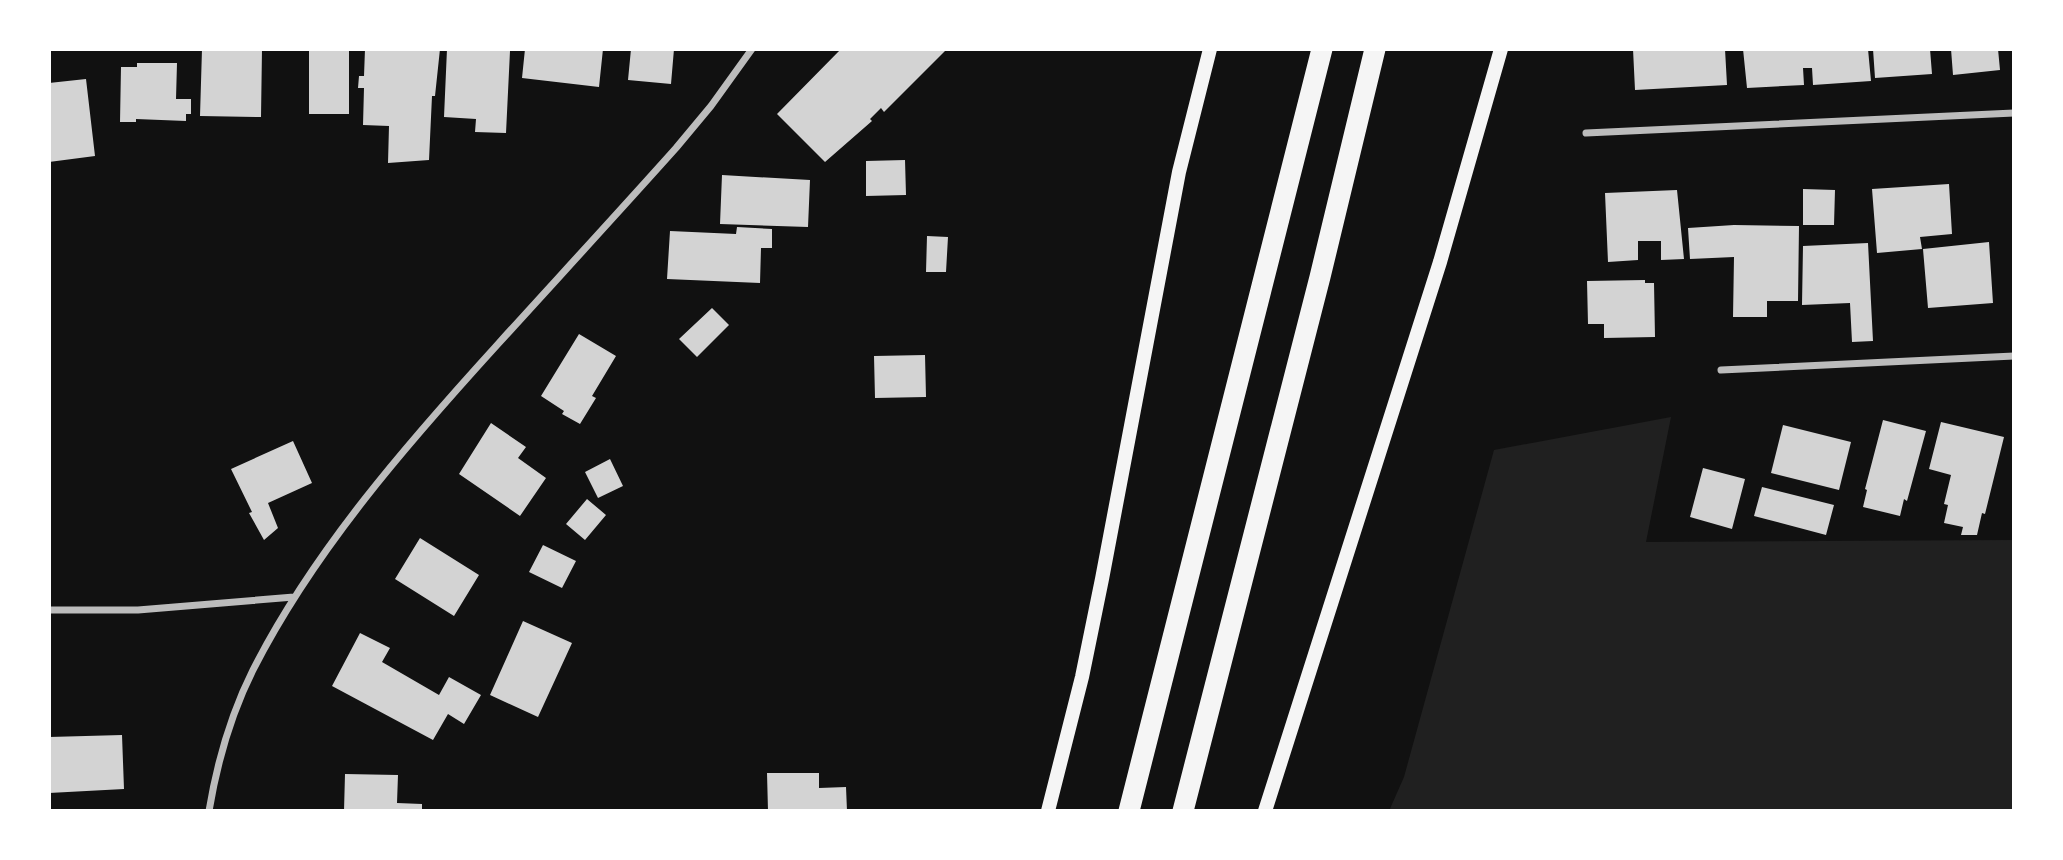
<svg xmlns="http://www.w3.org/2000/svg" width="2063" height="860" font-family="Mulish,sans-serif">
<rect width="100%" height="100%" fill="#111"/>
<path fill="#202020" d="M1671,417L1646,542L2014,540V811H1389L1404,777L1494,450Z"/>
<path fill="#d3d3d3" d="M202,49H262L261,117L200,116Z
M309,49H349V114H309Z
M365,49H440L435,96H432L429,160L388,163L389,126L363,125L364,88H358L359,76H364Z
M447,49L510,51L506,133L475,132L476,119L444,117Z
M525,49H603L599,87L522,78Z
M631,49H674L671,84L628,80Z
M841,49H947L884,112L881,108L870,119L872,121L825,162L777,114Z
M1633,49H1725L1727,85L1635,90Z
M1743,49H1868L1871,81L1813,85L1812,68H1803L1804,85L1747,88Z
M1873,49H1930L1932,74L1875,78Z
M1951,49H1998L2000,70L1953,75Z
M137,63H177L176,99H191V114H186V121L136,119V122H120L121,67H137Z
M86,79L95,156L49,162V83Z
M905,160L906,195L866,196V161Z
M722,175L810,180L808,227L720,224Z
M1949,184L1952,234L1920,237L1922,249L1877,253L1872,189Z
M1803,189L1835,190L1834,225H1803Z
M1677,190L1684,259L1661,260V241H1638V260L1608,262L1605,193Z
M1734,225L1799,226L1798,301H1767V317H1733L1734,257L1690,259L1688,228Z
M737,227L772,229V248H761L760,283L667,279L670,231L736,234Z
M927,236L948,237L946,272H926Z
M1989,242L1993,303L1928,308L1923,249Z
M1868,243L1873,341L1852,342L1850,303L1802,305L1803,246Z
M1645,280V283H1654L1655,337L1604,338V324H1588L1587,281Z
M712,308L729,325L697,357L679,339Z
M579,334L616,356L592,396L596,398L580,424L562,414L564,411L541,396Z
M925,355L926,397L875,398L874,356Z
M1883,420L1926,431L1907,501L1904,499L1900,516L1863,507L1867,490L1865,489Z
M1941,422L2004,437L1985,514L1982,513L1977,535H1961L1963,527L1944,523L1948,505L1944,504L1951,475L1929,469Z
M491,423L526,447L518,458L546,478L520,516L459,474Z
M1783,425L1851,442L1839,490L1771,473Z
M293,441L312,483L268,503L278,528L264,540L249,513L252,512L231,469Z
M610,459L623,486L598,498L585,472Z
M1703,468L1745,479L1732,529L1690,517Z
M1762,487L1834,505L1826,535L1754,516Z
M587,499L606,515L585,540L566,524Z
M420,538L479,575L454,616L395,579Z
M543,545L576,561L562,588L529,572Z
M523,621L572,643L538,717L490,695Z
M360,633L390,648L382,662L439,695L449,677L481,695L464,724L448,714L433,740L332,686Z
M122,735L124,789L49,793V737Z
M767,773H819V788L846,787L847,811H768Z
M345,774L398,775L397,803L422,804V811H344Z"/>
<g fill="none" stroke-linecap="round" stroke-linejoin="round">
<path stroke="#bcbcbc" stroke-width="7" d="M1586,133L2014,113
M1721,370L2014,356
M49,610H138L294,597
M209,811C217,763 231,714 253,670C314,550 408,443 498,344C557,279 617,214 676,148L711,106L752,49"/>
<path stroke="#f5f5f5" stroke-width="14" d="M1048,811L1082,677L1102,579L1179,172L1210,49
M1265,811L1440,262L1501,49"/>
<path stroke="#f5f5f5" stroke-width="21" d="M1129,811L1322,49
M1183,811L1320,277L1375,49"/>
</g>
<rect width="2063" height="860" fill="none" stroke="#ffffff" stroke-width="102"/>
</svg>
